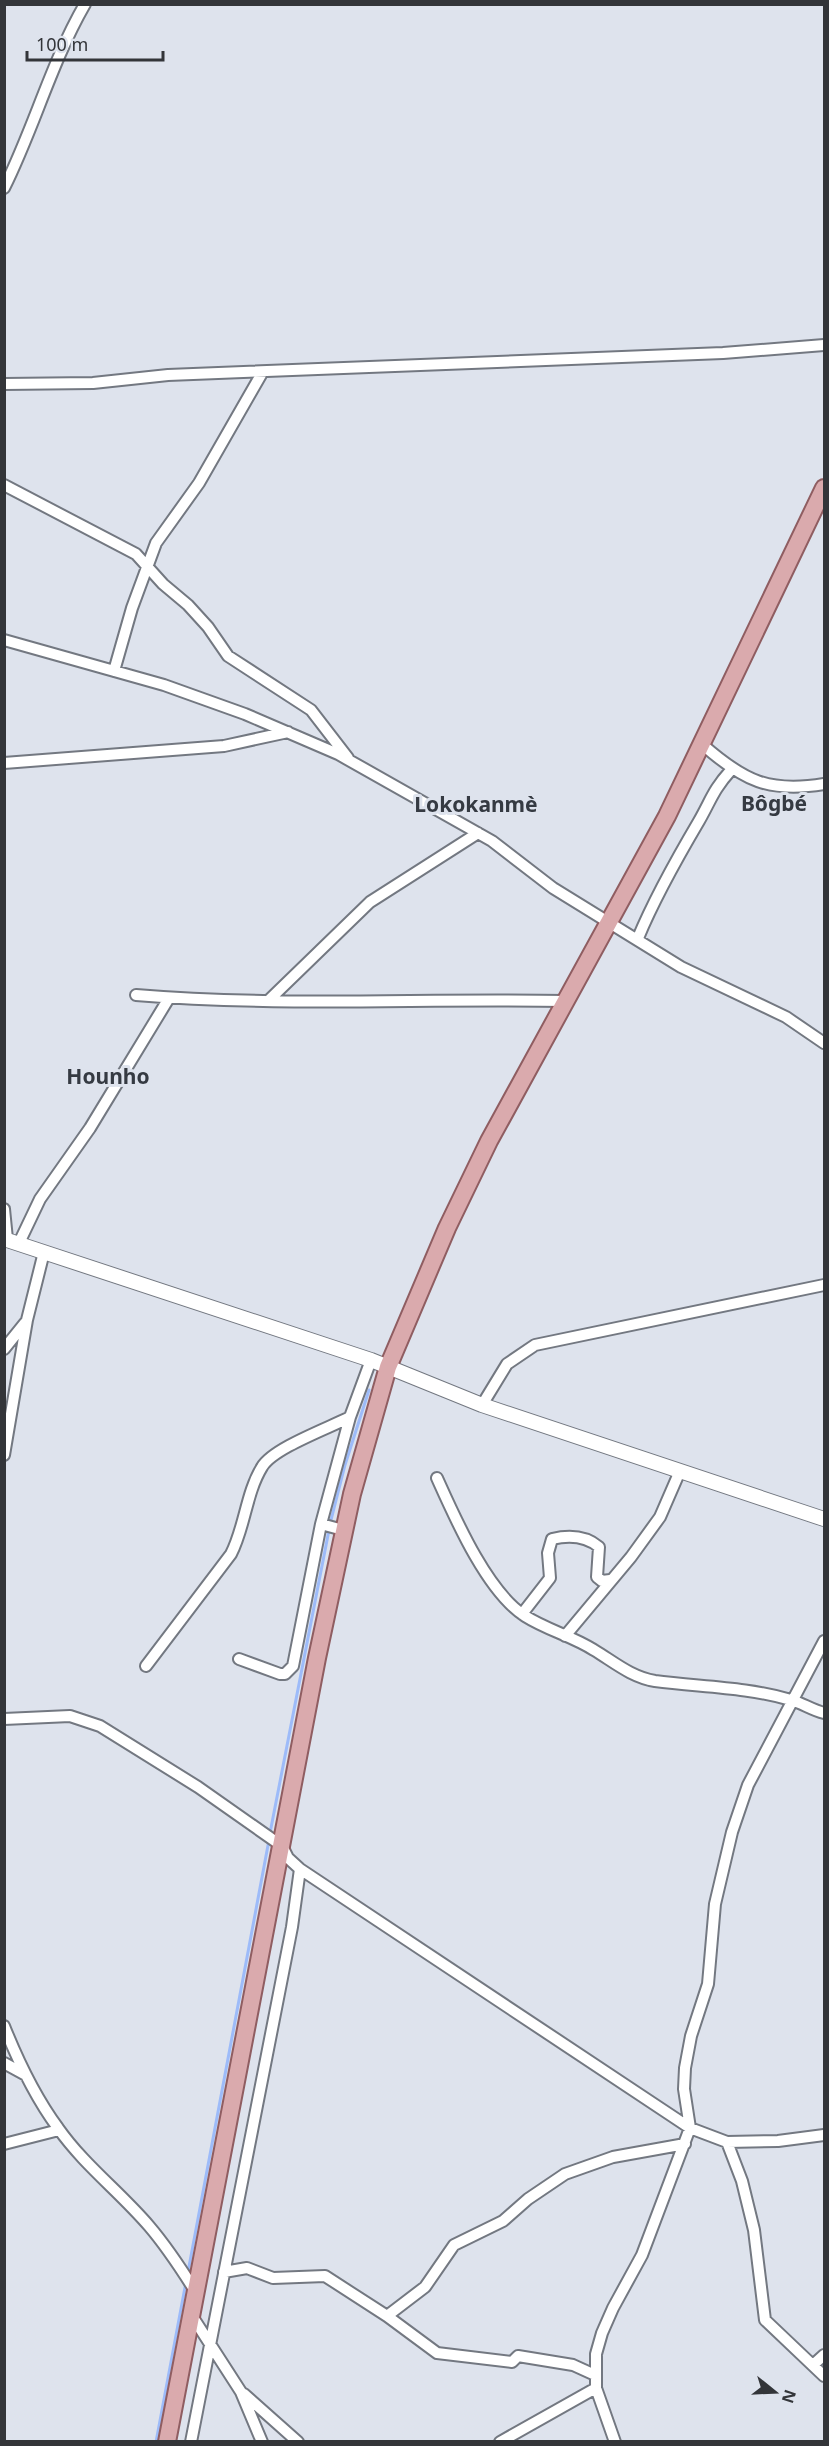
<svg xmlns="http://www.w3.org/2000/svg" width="829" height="2446" font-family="'Noto Sans',sans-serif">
<rect width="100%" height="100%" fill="#dee3ed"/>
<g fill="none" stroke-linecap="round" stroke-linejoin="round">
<path stroke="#9dbbf9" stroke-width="3" d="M330,1524L345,1465L369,1390
M270,1833L329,1530
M188,2272L269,1840
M156,2442L186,2282"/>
<defs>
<path id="minor" d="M4,188C34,128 51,63 85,4
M4,384L93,383L168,375L723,353L824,345
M4,485L136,554L163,584L188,605L208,627L228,656L311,710L348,758
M4,640L164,685L245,714L338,754L492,841L553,888L681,967L786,1017L824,1043
M114,671L132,608L156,543L199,483L262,373
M703,745C744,781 769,793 824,784
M4,763L224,746L288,732
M638,938C655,897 676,860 699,821C711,800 713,790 731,770
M136,995C279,1007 423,998 567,1001
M269,1000L370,902L478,833
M4,1209L7,1239
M19,1243L40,1199L90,1128L169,998
M4,1349L25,1323
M482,1405L507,1364L535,1345L824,1285
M4,1455L27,1320L44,1252
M437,1478C455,1518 487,1592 525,1616C547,1630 572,1636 594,1650C614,1662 631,1677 655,1681C700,1687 747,1687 791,1700C802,1703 812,1710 824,1713
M321,1524L343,1530
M522,1614L550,1578L548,1553L552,1539C569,1535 586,1536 599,1547L597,1577L602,1581L610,1580
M565,1636L631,1557L660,1517L680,1471
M239,1659L280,1674H285L293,1666L321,1524L350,1417L371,1360
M146,1666L231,1554C245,1527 246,1493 262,1467C273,1448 329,1428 350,1417
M4,1719L70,1716L100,1726L198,1787L282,1846L288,1858L300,1869L690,2128L727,2142L778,2141L824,2135
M4,2026C18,2061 35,2097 58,2128C84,2165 120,2192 149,2226C167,2247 182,2270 197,2294
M4,2063L26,2075
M727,2142L742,2181L754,2230L765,2320L824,2376
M4,2144L59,2130
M224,2272L247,2268L273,2278L325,2276L387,2316L437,2353L512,2362L518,2356L573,2365L595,2375
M192,2316L241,2392L262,2442
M387,2316L425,2287L454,2245L503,2221L528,2199L565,2174L613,2157L685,2144
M813,2365L824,2355
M244,2394L298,2442
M191,2442L292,1927L300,1869
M500,2442L596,2388
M615,2442L596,2388V2354L602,2333L613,2308L642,2255L690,2128L684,2089L685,2068L691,2036L708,1984L715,1904L732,1832L748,1785L824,1641"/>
<path id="tertiary" d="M4,1239L371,1360L482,1405L824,1519"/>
<path id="primary" d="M167,2442L317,1658L352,1494L388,1367L447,1228L489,1141L667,816L824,488"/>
</defs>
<use href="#minor" stroke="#737881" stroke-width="14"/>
<use href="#tertiary" stroke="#737881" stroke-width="16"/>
<use href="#primary" stroke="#8f5d61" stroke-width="20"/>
<use href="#minor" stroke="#fff" stroke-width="10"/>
<use href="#tertiary" stroke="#fff" stroke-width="14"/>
<use href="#primary" stroke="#daaaad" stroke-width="16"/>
</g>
<g text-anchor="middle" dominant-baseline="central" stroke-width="6" stroke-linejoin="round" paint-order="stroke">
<g font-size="21" font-weight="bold" fill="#353a42" stroke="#dee3ed">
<text x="774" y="803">Bôgbé</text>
<text x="476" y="804">Lokokanmè</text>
<text x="108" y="1076">Hounho</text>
</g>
</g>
<rect width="829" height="2446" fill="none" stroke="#333539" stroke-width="12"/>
<g transform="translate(775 2392) rotate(108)" stroke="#dee3ed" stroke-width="4.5" paint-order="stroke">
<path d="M0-4.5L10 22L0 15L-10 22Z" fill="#333539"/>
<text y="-9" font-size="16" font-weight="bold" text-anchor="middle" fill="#333539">N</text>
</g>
<path d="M27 51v9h136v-9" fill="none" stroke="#333539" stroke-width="3"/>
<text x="36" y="51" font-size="18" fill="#333539" stroke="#dee3ed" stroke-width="4.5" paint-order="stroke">100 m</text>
</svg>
